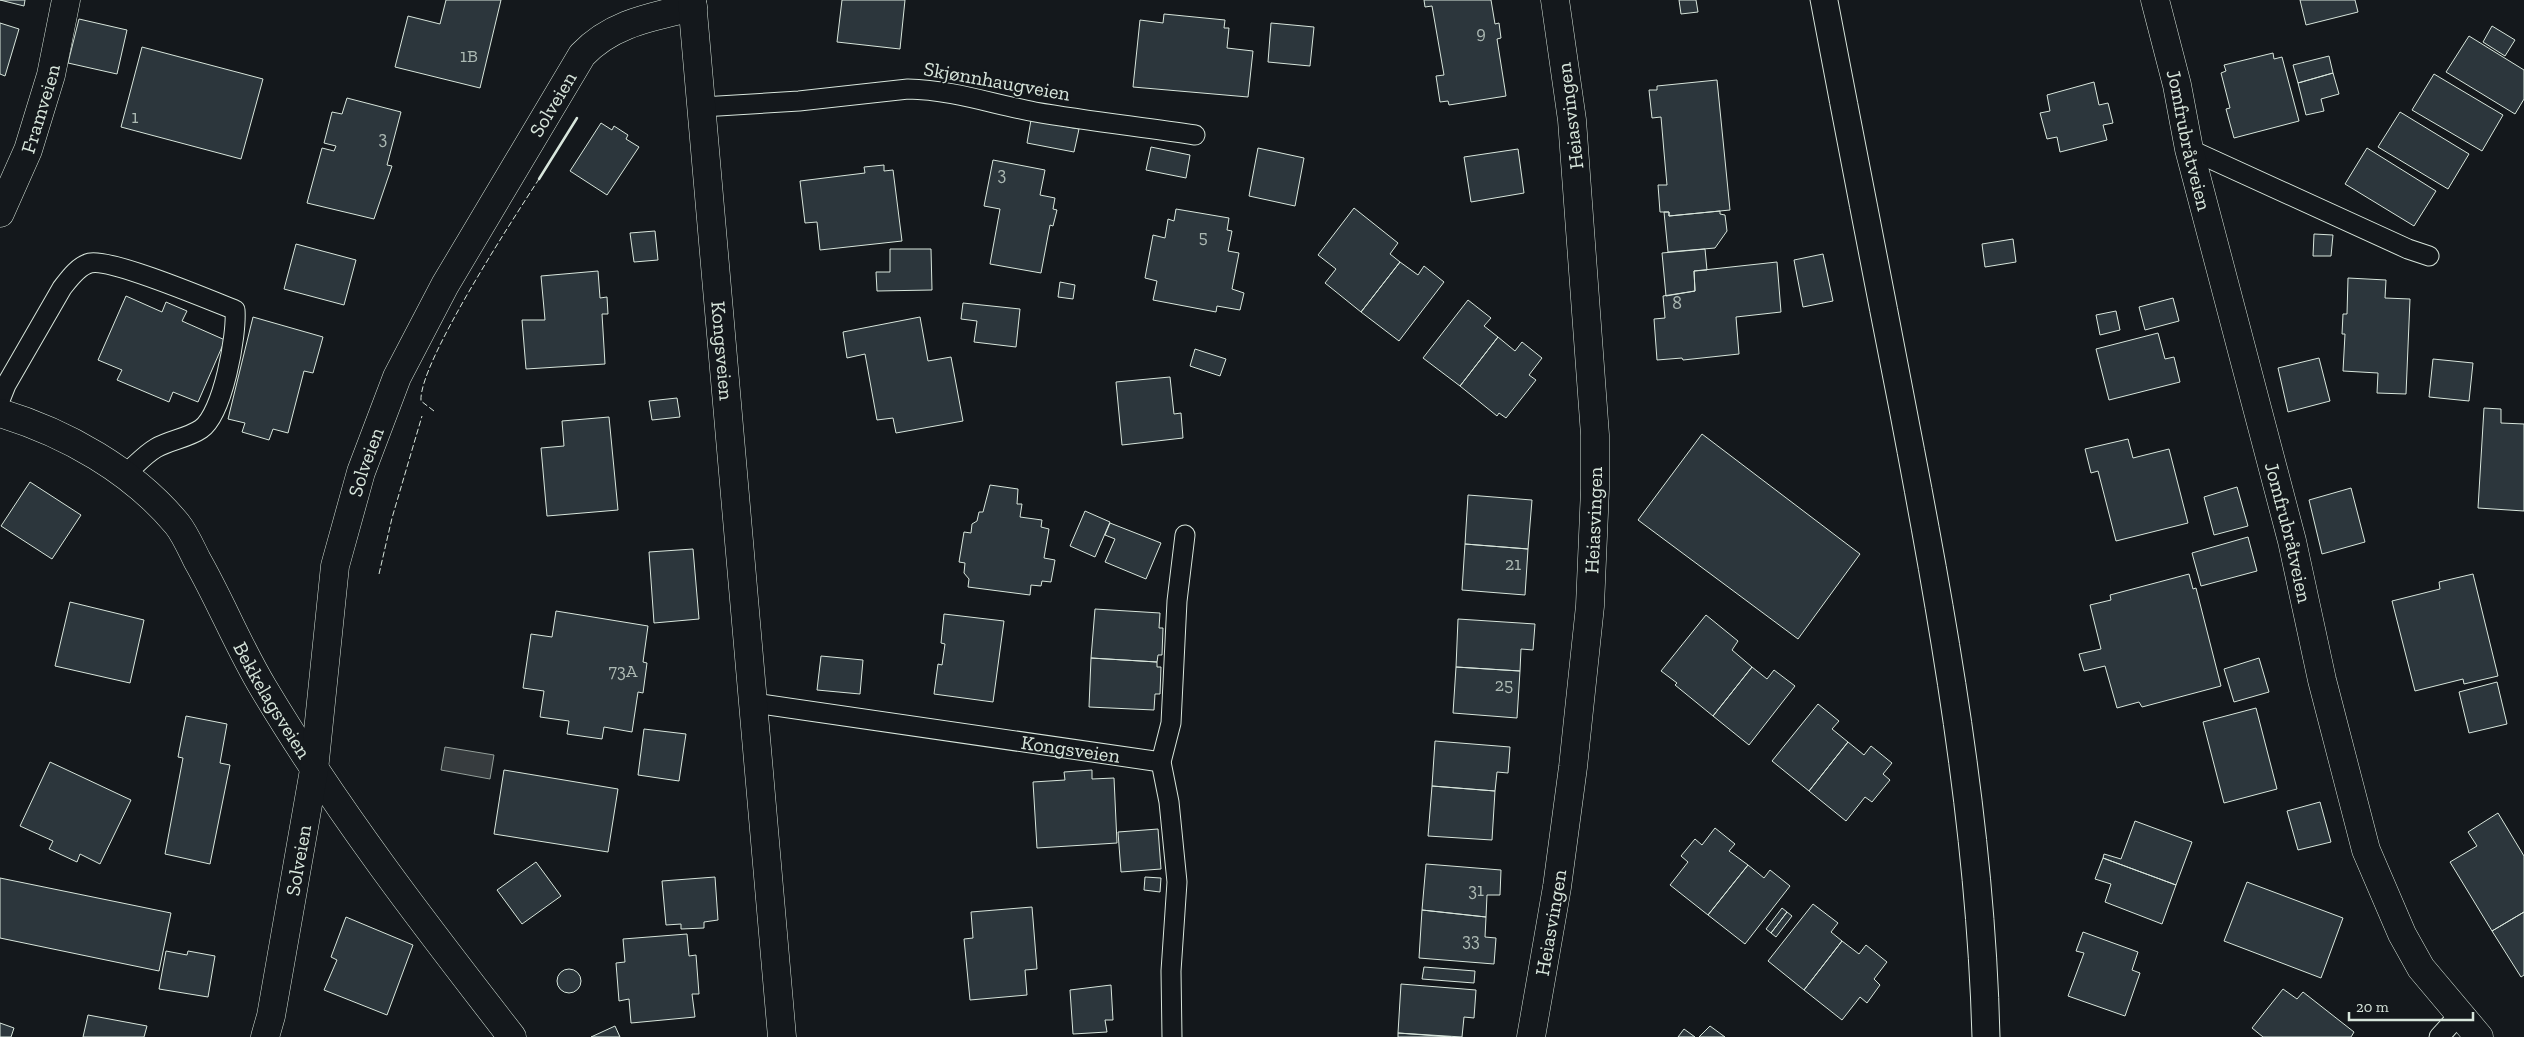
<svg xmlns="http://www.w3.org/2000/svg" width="2524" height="1037" font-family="'Zilla Slab',serif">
<rect width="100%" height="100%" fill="#14181c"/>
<path fill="#363b3e" stroke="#939e99" d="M445,747L494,755L490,779L441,770Z"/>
<path fill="#2c363c" stroke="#d8e6dc" d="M0,0H25L24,6Z
M446,0H501L480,88L395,67L408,16L440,24Z
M842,0H905L900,49L837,42Z
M1424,0H1491L1495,24L1499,23L1501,38L1497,39L1506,96L1449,105L1448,101L1440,102L1436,76L1444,75L1432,6L1425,7Z
M1679,0H1696L1698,12L1681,14Z
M2300,0H2355L2358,12L2306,25Z
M1164,14L1225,20L1224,28H1229L1227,48L1253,51L1248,97L1133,87L1140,20L1163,23Z
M79,19L127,30L117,74L68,63Z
M0,23L19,29L5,76L0,74Z
M1271,23L1314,27L1310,66L1268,62Z
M2492,26L2515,40L2505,56L2483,42Z
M2469,36L2524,70V99L2515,114L2446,72Z
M142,47L263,79L241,159L121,127Z
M2273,53L2274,59L2282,57L2299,121L2234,138L2226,109L2230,108L2221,73L2226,71L2224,65Z
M2329,56L2333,73L2298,83L2293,65Z
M2333,73L2339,94L2321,99L2324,111L2306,115L2298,83Z
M2434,74L2503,115L2482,151L2412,110Z
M1717,80L1730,210L1669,216V212H1660L1658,185H1667L1664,152L1661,117L1652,118L1649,90H1657V86Z
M2094,82L2099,105L2108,103L2113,123L2103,125L2107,140L2060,152L2057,137L2047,139L2040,113L2050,111L2047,95Z
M347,98L401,112L387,165L392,166L374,219L307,203L322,148L334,151L336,146L324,143L332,112L342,114Z
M2400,112L2469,154L2448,189L2378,147Z
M1031,120L1079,129L1074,152L1027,143Z
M601,123L612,130L614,126L628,135L626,139L639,147L607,195L570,171Z
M1151,147L1190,155L1186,178L1146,170Z
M1258,148L1304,158L1295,206L1249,196Z
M2367,148L2436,191L2414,226L2345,184Z
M1518,149L1524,193L1471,202L1464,157Z
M993,160L1045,170L1040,195L1055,198L1053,209L1057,210L1053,226L1050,225L1041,273L990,264L1000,209L984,206Z
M884,165V171L893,170L902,241L820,250L817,222L805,223L800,181L865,173L864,167Z
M1354,208L1398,243L1390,254L1400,262L1361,312L1325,283L1336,269L1318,255Z
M1176,209L1229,218L1227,230L1232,231L1228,251L1239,253L1232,289L1244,293L1240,310L1217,306L1216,312L1153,300L1157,281L1145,278L1153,235L1165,238L1168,219L1174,221Z
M1720,211V214L1725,215L1727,231L1715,248L1668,252L1664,212H1669V216Z
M655,231L658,260L634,262L630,233Z
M2314,234L2333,235L2331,256H2313Z
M2013,239L2016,262L1985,267L1982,244Z
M296,244L356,260L344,305L284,289Z
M890,249H931L932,290L877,291L876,272H890Z
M1705,249L1707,270L1694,271L1695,291L1666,296L1662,253Z
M1823,254L1833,301L1803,307L1794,260Z
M1400,262L1418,275L1424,266L1444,282L1399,341L1361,312Z
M1777,262L1781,312L1736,317L1739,354L1683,360L1682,358L1657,360L1654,319L1665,318L1663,296L1695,291L1694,271Z
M598,271L600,298L607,297L608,314H602L605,364L526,369L522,320H545L541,276Z
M2348,278L2386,280L2385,298L2410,299L2406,394L2377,393L2378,373L2343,371L2345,334H2342L2343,314H2347Z
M1060,282L1075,285L1073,299L1058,297Z
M126,296L162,312L166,302L187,311L182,321L225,340L198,402L173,392L169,402L117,380L122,370L98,360Z
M2173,298L2179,321L2145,330L2139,307Z
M1468,300L1491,318L1484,326L1498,337L1460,386L1423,358Z
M963,303L1020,309L1016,347L974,342L977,321L961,319Z
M2116,311L2120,330L2100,335L2096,315Z
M253,317L323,337L313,373L304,371L288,433L273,429L269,440L242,432L245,423L228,419Z
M920,317L928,361L951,357L963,421L896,433L893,418L877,420L865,354L847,358L843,332Z
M2158,333L2165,359L2174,357L2180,382L2109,400L2096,349Z
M1498,337L1515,351L1522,342L1542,358L1529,375L1536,380L1506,418L1499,413L1497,416L1460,386Z
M1195,349L1226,359L1220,376L1190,366Z
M2319,358L2330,401L2288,412L2278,368Z
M2433,359L2473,363L2469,401L2429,397Z
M1170,377L1174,414L1181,413L1183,438L1122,445L1116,382Z
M677,398L680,417L652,420L649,401Z
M2484,408L2501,409V423L2524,424V511L2478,508Z
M609,417L618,510L547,516L541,448L564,446L562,421Z
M1702,434L1860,554L1798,639L1638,520Z
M2128,439L2133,458L2169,449L2188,523L2116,541L2098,471L2091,473L2085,449Z
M30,482L81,515L52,559L1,526Z
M990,485L1018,489L1017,504H1022L1020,517L1042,520L1041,527L1049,529L1044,558L1055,560L1051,582L1042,581L1041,586L1031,585L1030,595L968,587L969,579L964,573L965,563L959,562L964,532L971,533L972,524L977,521L979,512H983Z
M2237,487L2248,526L2214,535L2204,497Z
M2351,488L2365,542L2322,554L2309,500Z
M1468,495L1532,500L1528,549L1465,544Z
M1085,511L1110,522L1095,557L1070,546Z
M1110,523L1161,543L1146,579L1105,562L1115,539L1105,535Z
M2248,537L2257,571L2201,586L2192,553Z
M1465,544L1528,549L1525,595L1462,590Z
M693,549L699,619L654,623L649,552Z
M2189,574L2193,589L2196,588L2221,686L2142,707L2139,702L2117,708L2105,666L2084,671L2079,654L2101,649L2090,605L2111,600L2110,595Z
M2473,574L2498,676L2464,684L2463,679L2415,691L2392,601L2440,589L2439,582Z
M70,602L144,620L130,683L55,666Z
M1095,609L1160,613L1159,628H1163L1162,655H1158L1157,662L1091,658Z
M556,611L648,626L643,662L647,663L643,693L638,692L632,732L604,727L602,739L567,734L569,721L540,717L544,691L523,688L531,634L552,637Z
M944,614L1004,621L993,702L934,694L938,664L942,665L945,644L941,643Z
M1706,615L1738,641L1732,650L1752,667L1713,716L1675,685L1677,683L1661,671Z
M1458,619L1535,624L1533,650L1521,649L1520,671L1456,667Z
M821,656L863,660L860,694L817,690Z
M1091,658L1157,662V667H1161L1160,694H1155L1154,710L1089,707Z
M2259,658L2269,692L2234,702L2224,669Z
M1456,667L1520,671L1517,718L1453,713Z
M1752,667L1767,679L1774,670L1795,686L1749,745L1713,716Z
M2497,682L2507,724L2469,733L2459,692Z
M1818,704L1839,721L1832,729L1848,742L1809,791L1772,761Z
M2256,708L2277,789L2224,803L2203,722Z
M186,716L227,724L220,763L230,765L210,864L165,854L183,758L178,757Z
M644,729L686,734L679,781L638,775Z
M1435,741L1510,747L1508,773L1497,772L1495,791L1432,786Z
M1848,742L1864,755L1871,746L1892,763L1883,774L1890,780L1872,802L1865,797L1846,821L1809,791Z
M50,762L131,800L100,864L80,854L77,862L49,849L53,841L20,826Z
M504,770L618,789L608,852L494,834Z
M1092,770V779L1114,778L1117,843L1037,848L1033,782L1065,780L1064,772Z
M1432,786L1495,791L1492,840L1428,836Z
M2320,802L2331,842L2298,850L2287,811Z
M2498,813L2524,856V912L2492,931L2450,862L2477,846L2468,832Z
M2135,821L2192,842L2176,885L2103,858L2104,854L2121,859Z
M1715,828L1735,844L1729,851L1748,865L1708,915L1670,885L1688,862L1681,856L1695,839L1702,845Z
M1158,829L1161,869L1121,872L1118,832Z
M2103,858L2176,885L2162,924L2105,902L2111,884L2095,879Z
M536,862L561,896L522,924L497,890Z
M1426,864L1501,870L1500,895H1487L1486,917L1422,910Z
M1748,865L1764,878L1770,870L1790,886L1745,944L1708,915Z
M715,877L718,920L704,922V928L681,929V924L666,925L662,881Z
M1145,877L1161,878L1160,892L1144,890Z
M0,878L171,913L159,971L0,938Z
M2247,882L2343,918L2321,978L2224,941Z
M1813,904L1838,923L1831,932L1842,941L1804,990L1768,961Z
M1032,907L1037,969L1025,970L1027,995L970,1000L964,939L973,938L971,912Z
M1782,908L1787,912L1771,933L1766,929Z
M1422,910L1486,917L1485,937L1496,938L1494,964L1419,958Z
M1787,912L1792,916L1776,937L1771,933Z
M2524,912V975L2521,977L2492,931Z
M346,917L413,945L387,1015L324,990L337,960L331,957Z
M2083,932L2138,952L2132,970L2140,973L2125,1016L2068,996L2084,953L2076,951Z
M687,934L689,956L696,955L699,994H692L695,1017L631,1023L629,999L619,1001L616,963L625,962L623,939Z
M1842,941L1859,954L1866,945L1887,962L1874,979L1880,985L1867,1003L1860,997L1842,1020L1804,990Z
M166,951L187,955L188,951L215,956L208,997L159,989Z
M1424,967L1475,971L1474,983L1422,979Z
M557 981a12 12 0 1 1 24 0a12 12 0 1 1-24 0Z
M1401,984L1476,990L1474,1018L1464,1017L1462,1037L1398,1033Z
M1111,985L1113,1020H1105L1107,1032L1073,1034L1070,990Z
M2283,989L2297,999L2303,992L2354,1032L2351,1037H2263L2252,1028Z
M88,1015L147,1026L144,1037H83Z
M0,1023L14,1028L11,1037H0Z
M615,1026L620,1037H591Z
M1710,1026L1725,1037H1699Z
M1684,1029L1695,1037H1678Z
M1398,1033L1451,1037H1398Z"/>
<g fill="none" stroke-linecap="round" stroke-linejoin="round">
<defs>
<g id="service">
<path d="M702,107L799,101L908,89C953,90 992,104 1035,112C1088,121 1142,127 1195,135"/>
<path d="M2189,149L2408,249L2429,256"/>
<path d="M0,400L6,385L62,288C69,279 78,266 90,263C110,258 210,300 235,310C237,335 223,414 201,429C188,438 170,440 156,448C144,455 134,467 124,475"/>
<path id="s1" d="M754,703L1161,762"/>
<path d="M1172,1037L1171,971L1177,882L1169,802L1161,762L1171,723L1177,601L1185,535"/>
<path d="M2439,1037L2459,1015"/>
</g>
<g id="minor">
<path id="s2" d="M2155,0L2177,85L2189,149L2292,541L2322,680L2366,850L2402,934L2421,968L2479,1037"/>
<path id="s3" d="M0,213L28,150L51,75L66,0"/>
<path id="s4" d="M0,413C66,433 132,470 177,524C185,534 191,548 197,560C221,602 239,648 264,689C337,811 425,925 512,1037"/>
<path id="s5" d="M1531,1037L1557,887L1573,767L1590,606L1595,489V435L1572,120L1555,0"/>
</g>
<g id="tertiary">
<path id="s6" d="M265,1037L271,1016L314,770L335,566L361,472L397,377L445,285L582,55C612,23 652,17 693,7"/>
</g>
<g id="secondary">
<path id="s7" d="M692,0L782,1037"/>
</g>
</defs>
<use href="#service" stroke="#d8e6dc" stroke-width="21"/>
<use href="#minor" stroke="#d8e6dc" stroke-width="29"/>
<use href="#tertiary" stroke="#d8e6dc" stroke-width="29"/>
<use href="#secondary" stroke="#d8e6dc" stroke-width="29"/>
<use href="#service" stroke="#14181c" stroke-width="19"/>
<use href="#minor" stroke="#14181c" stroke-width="28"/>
<use href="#tertiary" stroke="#14181c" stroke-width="28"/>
<use href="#secondary" stroke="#14181c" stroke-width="28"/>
<path stroke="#d8e6dc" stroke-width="1" d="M1810,0C1836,138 1863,277 1890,415C1929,621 1966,827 1972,1037
M1838,0C1864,137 1891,273 1917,410C1957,617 1995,825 2000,1037"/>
<path stroke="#d8e6dc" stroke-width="1" stroke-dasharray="6 2.5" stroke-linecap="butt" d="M434,411L421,401C418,364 515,216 539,179
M379,574L392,518L422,416"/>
<path stroke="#d8e6dc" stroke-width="2.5" d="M539,179L577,118"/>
</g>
<g text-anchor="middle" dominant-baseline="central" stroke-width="4" stroke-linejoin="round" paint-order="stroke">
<g font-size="18" fill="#adbab4">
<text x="1481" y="33">9</text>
<text x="469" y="56">1B</text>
<text x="135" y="117">1</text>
<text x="383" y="138">3</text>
<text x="1002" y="174">3</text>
<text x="1203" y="237">5</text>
<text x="1677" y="303">8</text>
<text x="1513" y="564">21</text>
<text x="623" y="671">73A</text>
<text x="1504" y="685">25</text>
<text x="1476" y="890">31</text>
<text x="1471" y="940">33</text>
</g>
<g font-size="20" fill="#d8e6dc" stroke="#14181c">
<text transform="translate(997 81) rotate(10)">Skjønnhaugveien</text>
<text stroke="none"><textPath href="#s6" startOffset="990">Solveien</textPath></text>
<text stroke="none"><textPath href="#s3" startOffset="112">Framveien</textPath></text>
<text transform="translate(1570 116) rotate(-97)">Heiasvingen</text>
<text stroke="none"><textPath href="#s2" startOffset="144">Jomfrubråtveien</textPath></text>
<text stroke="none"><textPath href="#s7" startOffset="352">Kongsveien</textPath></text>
<text stroke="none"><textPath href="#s6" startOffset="585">Solveien</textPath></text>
<text stroke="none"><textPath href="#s5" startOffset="521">Heiasvingen</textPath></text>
<text stroke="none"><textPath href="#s2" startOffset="549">Jomfrubråtveien</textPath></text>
<text stroke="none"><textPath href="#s4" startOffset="412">Bekkelagsveien</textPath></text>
<text stroke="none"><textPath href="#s1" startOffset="320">Kongsveien</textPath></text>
<text stroke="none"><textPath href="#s6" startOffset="180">Solveien</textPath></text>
<text stroke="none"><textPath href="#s5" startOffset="116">Heiasvingen</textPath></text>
</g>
</g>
<path d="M2349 1012v8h124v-8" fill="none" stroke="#d8e6dc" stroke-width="2.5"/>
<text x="2356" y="1012" font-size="15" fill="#d8e6dc" stroke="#14181c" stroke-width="4" paint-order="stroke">20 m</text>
</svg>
